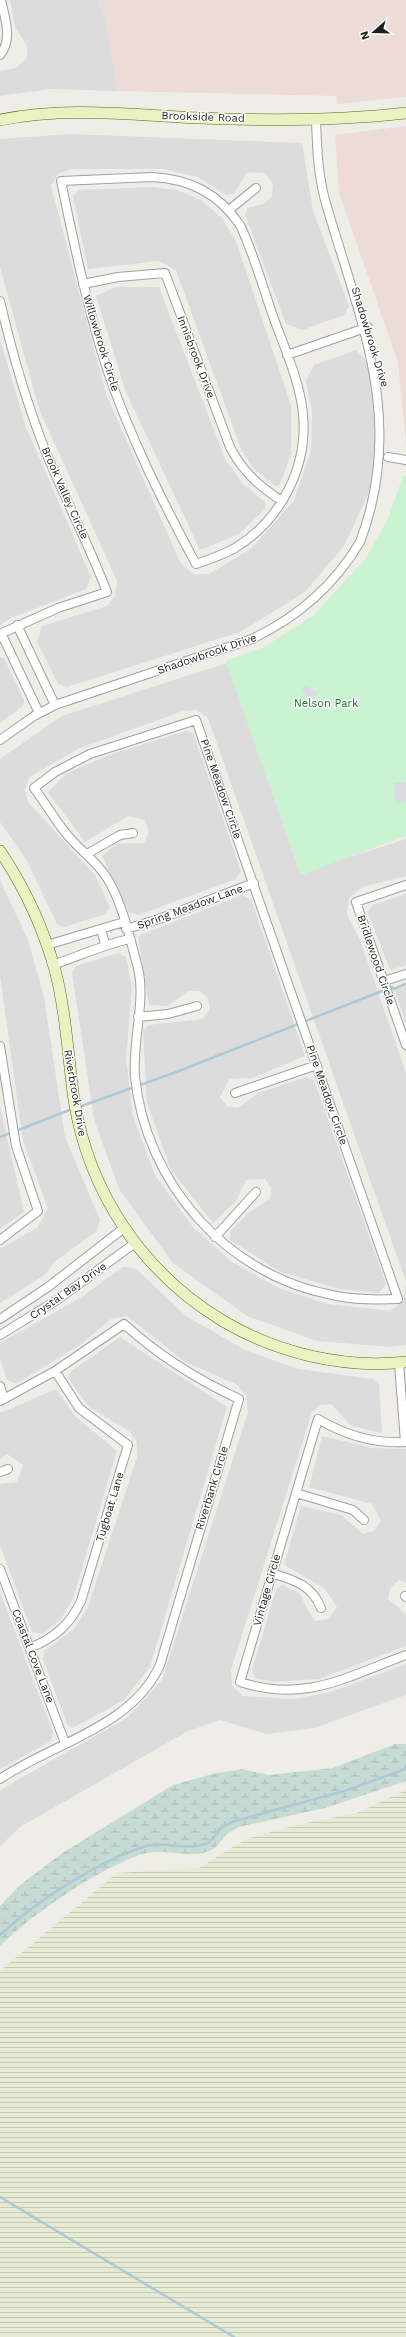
<svg xmlns="http://www.w3.org/2000/svg" width="406" height="2337" font-family="'Work Sans',sans-serif">
<defs>
<pattern id="farmland-rules" width="6" height="5" patternUnits="userSpaceOnUse"><rect width="6" height="5" fill="#e7ebd4"/><path d="M0 2.5h6" fill="none" stroke="#c6c9b6"/></pattern>
<pattern id="wetland-marsh" width="20" height="14" patternUnits="userSpaceOnUse"><rect width="20" height="14" fill="#c6dbd3"/><path d="M1 5h8M5 5V1M11 12h8M15 12V8" fill="none" stroke="#aabcb5"/></pattern>
</defs>
<rect width="100%" height="100%" fill="#efede7"/>
<path fill="#dddcdc" d="M10,0H98L106,21L118,91L51,89L0,96V71L16,68L27,58V46L15,27Z
M70,134L302,143L313,211L349,306L344,315L302,330L286,324L245,215L247,208L264,204L272,196L273,184L265,173L247,172L234,194L226,195L198,177L163,169H71L58,174L51,186L106,394L180,562L193,574H209L252,548L294,500L311,451L312,412L306,380L314,365L356,350L369,364L379,426L371,488L344,546L305,592L240,632L67,687L58,684L37,642L42,626L107,606L115,596L117,581L39,409L0,267V139Z
M152,187L177,190L201,200L222,218L236,241L291,405V453L280,485L275,486L254,469L241,449L176,270L159,261L88,269L73,196L78,190Z
M116,287H159L225,459L242,483L265,502L266,508L239,534L200,550L125,390L96,296Z
M0,339L26,427L91,577L86,589L11,618L0,625Z
M0,657L4,658L24,700L23,706L0,723Z
M227,663L300,873L406,839V876L362,887L349,898L347,915L360,940L406,1073V1345L390,1347L317,1341L247,1316L173,1263L119,1189L94,1119L72,973L76,966L118,953L126,957L132,987L126,1058L133,1116L155,1175L192,1226L232,1262L279,1288L328,1304L390,1311L404,1300L406,1282L208,718L197,710L183,711L80,748L29,777L25,790L28,802L95,875L110,907L106,914L64,927L57,924L27,861L0,822V759L62,716Z
M186,731L193,733L241,871L236,879L138,915L129,912L102,856L116,844L144,843L149,832L145,820L128,816L85,842L48,792L67,773L112,754Z
M0,880L28,940L44,997L65,1137L100,1220L97,1231L54,1262L46,1274L0,1303V1249L38,1227L48,1208L23,1141L0,976Z
M406,894V965L390,970L368,913L372,905Z
M242,895L251,899L305,1056L253,1078L229,1079L220,1097L227,1106L238,1108L258,1093L306,1077L314,1080L386,1284L379,1293L340,1289L281,1272L230,1240V1232L248,1213L270,1199L271,1188L265,1179L246,1180L236,1201L213,1223L171,1170L147,1103L143,1031L149,1025L203,1019L210,1009L208,998L200,991H188L168,1006L149,1005L138,936Z
M406,986V1023L395,991Z
M0,1106L24,1212L0,1229Z
M123,1267L135,1268L186,1316L245,1350L298,1369L373,1379L379,1385L382,1433L351,1426L331,1404L320,1405L312,1412L231,1670L232,1685L243,1696L293,1699L331,1692L406,1664V1695L314,1728L267,1734L220,1720L188,1731L20,1827L0,1846V1790L127,1718L162,1680L248,1412L246,1395L236,1384L185,1362L127,1316L111,1319L80,1345L16,1384L7,1380L0,1359V1343L80,1298Z
M120,1337L227,1407L150,1667L124,1700L73,1728L67,1724L43,1659L44,1651L74,1629L88,1607L137,1457V1442L129,1431L89,1407L68,1378L71,1371Z
M56,1389L75,1416L117,1451L73,1599L61,1619L42,1634L32,1632L0,1545V1484L17,1482L23,1465L7,1454L0,1459V1413Z
M322,1436L372,1448L406,1449V1583L399,1580L390,1588L388,1599L406,1614V1646L319,1679L272,1682L255,1678L252,1670L276,1589L283,1585L300,1594L306,1607L315,1621L329,1619L337,1607L324,1588L284,1565L301,1506L341,1515L363,1534L374,1531L381,1521L372,1504L309,1487Z
M0,1592L53,1732L51,1741L0,1769Z"/>
<path fill="#eddbd8" d="M98,0H406V97L337,104L336,96L118,91L106,21Z
M406,126V444L398,362L339,193L335,135Z"/>
<path fill="url(#farmland-rules)" d="M406,1790V2337H0V1971L117,1873L199,1868L246,1839L297,1825L357,1813Z"/>
<path fill="url(#wetland-marsh)" d="M395,1744H406V1781L325,1808L238,1827C234,1830 229,1832 225,1836C221,1840 218,1847 213,1849C192,1862 165,1845 139,1855C96,1871 33,1913 0,1946V1906L20,1885L64,1852L173,1785L212,1774L241,1769L269,1775L333,1768Z"/>
<path fill="#c9f3d1" d="M403,476H406V836L301,875L226,661L264,647L314,615L366,558L388,519Z"/>
<path fill="#dcdbe4" d="M306,686L319,693L311,702L302,690Z
M406,782V802L396,803L394,783Z"/>
<g fill="none" stroke-linecap="round" stroke-linejoin="round">
<path stroke="#acc9d7" stroke-width="2.5" d="M79,1107L179,1071L392,987L394,989L406,984
M0,1137L72,1109
M0,1935C35,1902 100,1860 146,1846C165,1840 191,1853 209,1842C213,1839 216,1834 219,1830C223,1827 228,1824 232,1822L344,1791L406,1769
M0,2197L234,2337"/>
<defs>
<path id="street" d="M0,55C13,39 5,19 1,0
M152,177C190,179 218,193 240,225C254,254 263,288 274,319C285,349 300,382 303,414C308,467 281,520 235,548C223,555 210,559 196,564C162,501 130,437 107,369C87,307 74,244 61,181Z
M229,210L256,188
M83,284L118,277L165,273L230,447C243,472 259,486 282,501
M0,301C12,353 27,405 47,455C66,501 89,545 107,592L58,608L0,634
M287,355L368,327
M388,457L406,460
M17,625L55,705
M1,633L39,713
M196,720L398,1299C376,1300 354,1300 332,1295C226,1275 146,1183 135,1077C132,1042 146,1001 138,968C130,939 123,904 107,878C97,862 81,851 69,837C56,822 46,804 34,788L55,772L90,754Z
M0,740L34,716L55,705L252,639C298,617 334,586 360,542C406,421 361,323 327,207C318,178 317,149 316,120
M87,854L120,835L133,833
M406,885L356,902L406,1045
M101,929L105,944
M126,929L159,919L254,883
M47,945L124,922
M53,965C79,956 103,945 129,939
M384,981L406,974
M138,1017L168,1014L197,1006
M0,1046L16,1146L38,1211L0,1240
M235,1093L317,1065
M215,1237L256,1192
M0,1319L48,1287L124,1228
M0,1335L57,1300L135,1243
M399,1363L405,1442
M0,1386L4,1399
M0,1401L55,1371L124,1324C159,1356 196,1379 239,1399L160,1665C132,1727 53,1743 0,1779
M406,1442C374,1444 345,1435 318,1419L240,1682C305,1703 346,1677 406,1655
M0,1472L8,1469
M296,1493L353,1510L364,1520
M0,1569L65,1743
M272,1573C294,1580 312,1585 321,1608
M405,1596L406,1597
M30,1648C54,1638 70,1625 81,1601L128,1445L79,1408L55,1371"/>
<path id="secondary" d="M0,120C65,106 134,115 200,118C269,121 337,121 406,113
M0,851C25,888 43,927 55,970C66,1012 68,1057 74,1100C89,1193 143,1273 223,1321C277,1353 343,1369 406,1362"/>
</defs>
<use href="#street" stroke="#a0a0a0" stroke-width="10"/>
<use href="#secondary" stroke="#576a12" stroke-width="12"/>
<use href="#street" stroke="#fff" stroke-width="8"/>
<use href="#secondary" stroke="#eaf2c1" stroke-width="11"/>
</g>
<g text-anchor="middle" dominant-baseline="central" stroke-width="3" stroke-linejoin="round" paint-order="stroke">
<g font-size="11" fill="#1f1f1f" stroke="#fff">
<text transform="translate(203 117) rotate(2)">Brookside Road</text>
<text transform="translate(370 337) rotate(73)">Shadowbrook Drive</text>
<text transform="translate(101 343) rotate(73)">Willowbrook Circle</text>
<text transform="translate(196 357) rotate(69)">Innisbrook Drive</text>
<text transform="translate(65 493) rotate(66)">Brook Valley Circle</text>
<text transform="translate(207 654) rotate(-19)">Shadowbrook Drive</text>
<text transform="translate(221 789) rotate(71)">Pine Meadow Circle</text>
<text transform="translate(190 907) rotate(-20)">Spring Meadow Lane</text>
<text transform="translate(376 960) rotate(71)">Bridlewood Circle</text>
<text transform="translate(75 1093) rotate(80)">Riverbrook Drive</text>
<text transform="translate(327 1095) rotate(71)">Pine Meadow Circle</text>
<text transform="translate(68 1291) rotate(-35)">Crystal Bay Drive</text>
<text transform="translate(212 1488) rotate(-73)">Riverbank Circle</text>
<text transform="translate(110 1507) rotate(-73)">Tugboat Lane</text>
<text transform="translate(267 1590) rotate(-74)">Vintage Circle</text>
<text transform="translate(33 1656) rotate(69)">Coastal Cove Lane</text>
</g>
<g font-size="11" fill="#19712a" stroke="#fff">
<text x="326" y="703">Nelson Park</text>
</g>
</g>
<g transform="translate(374 32) rotate(250)" stroke="#ffffff" stroke-width="3" paint-order="stroke">
<path d="M0-3L7 15L0 10L-7 15Z" fill="#1f1f1f"/>
<text y="-6" font-size="11" font-weight="bold" text-anchor="middle" fill="#1f1f1f">N</text>
</g>
</svg>
